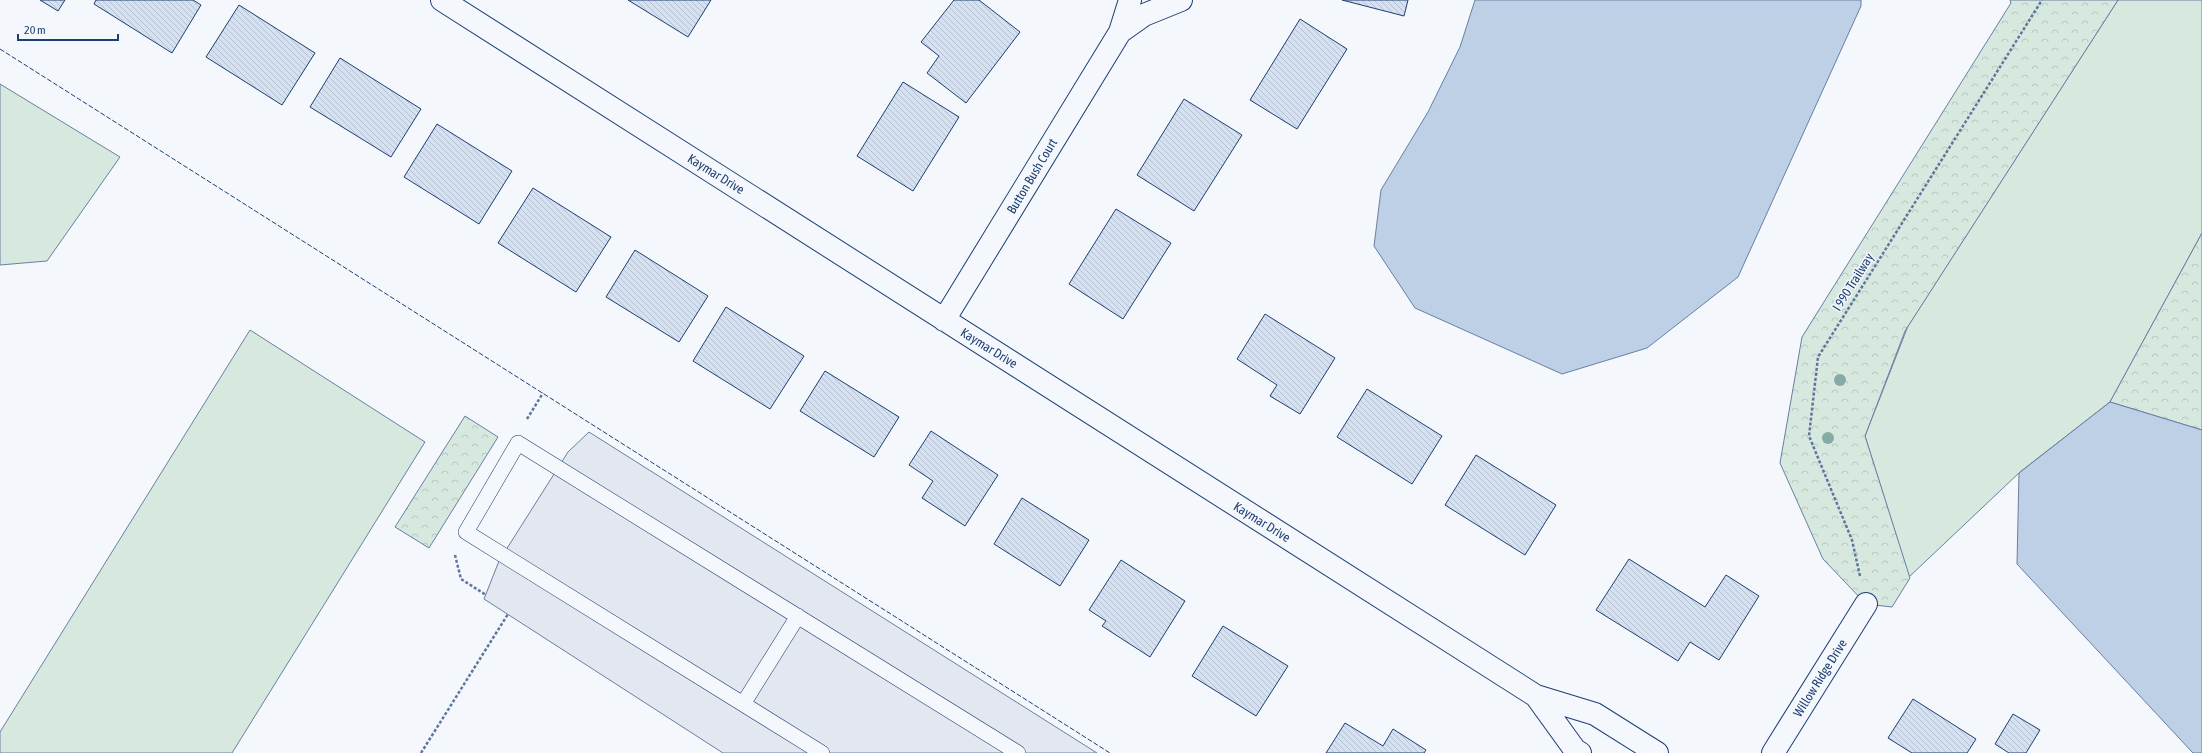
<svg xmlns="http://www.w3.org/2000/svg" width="2202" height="753" font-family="'Asap Condensed',sans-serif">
<defs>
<pattern id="forest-crowns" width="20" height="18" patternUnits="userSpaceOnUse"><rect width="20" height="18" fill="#d7e8df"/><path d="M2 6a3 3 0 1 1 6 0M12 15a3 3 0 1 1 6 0" fill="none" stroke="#b8c8c3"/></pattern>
<pattern id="building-back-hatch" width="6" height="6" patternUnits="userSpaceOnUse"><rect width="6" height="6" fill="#d5e0f0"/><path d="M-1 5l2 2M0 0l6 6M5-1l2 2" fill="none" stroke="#b6c1d1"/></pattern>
</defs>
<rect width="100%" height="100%" fill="#f4f7fb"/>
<path fill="#d7e8df" stroke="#687fa3" d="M2118,0H2202V233L2110,402L2020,472L1909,577L1865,436L1908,326Z
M0,84L120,157L47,261L0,265Z
M250,330L425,442L232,753H0V732Z"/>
<path fill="url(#forest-crowns)" stroke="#687fa3" d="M2010,0H2118L1905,331L1865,436L1910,578L1892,607L1866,604L1823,559L1780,463L1802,337L2011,3Z
M2202,233V430L2110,402Z
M465,416L498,437L429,548L395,527Z"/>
<path fill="#e3e8f0" stroke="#687fa3" d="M589,432L1097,753H723L484,599L499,561L568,452Z"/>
<path fill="#bed0e5" stroke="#687fa3" d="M1475,0H1861V6L1738,277L1647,348L1562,374L1415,308L1374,246L1381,190L1428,112L1460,47Z
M2110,402L2202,430V753H2193L2017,564L2019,473Z"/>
<path fill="url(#building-back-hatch)" stroke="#1d3f73" d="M40,0H65L58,11Z
M96,0H193L201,5L172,53L94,4Z
M628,0H711L688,37Z
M954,0H979L1020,32L966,103L927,73L939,56L921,42Z
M1342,0H1408L1404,16Z
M239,5L315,53L282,105L206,57Z
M1300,19L1347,49L1297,129L1250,100Z
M340,58L421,109L391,157L310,107Z
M903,82L959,117L913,191L857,156Z
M1184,99L1242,135L1194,211L1137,175Z
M437,124L512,171L479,224L404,177Z
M533,188L611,237L576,292L498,243Z
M1116,209L1171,243L1123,319L1069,284Z
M635,250L708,296L679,342L606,297Z
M726,307L804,356L770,409L693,361Z
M1265,314L1335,358L1300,414L1270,396L1277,385L1237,359Z
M825,371L899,417L874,457L800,411Z
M1367,389L1442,436L1412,484L1337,437Z
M931,431L998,475L965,526L922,498L933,481L909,465Z
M1476,455L1556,505L1525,555L1445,505Z
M1022,498L1089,540L1060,586L994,544Z
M1629,559L1705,607L1726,575L1759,596L1719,660L1690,642L1678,661L1596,610Z
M1121,560L1185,601L1150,657L1102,626L1106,621L1089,610Z
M1223,626L1288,666L1256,716L1192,676Z
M1913,699L1976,739L1967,753H1912L1888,738Z
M2013,714L2040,730L2026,753H2009L1995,744Z
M1345,723L1383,746L1393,729L1426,750L1424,753H1326Z"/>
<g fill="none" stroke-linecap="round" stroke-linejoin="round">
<defs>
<path id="service" d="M743,704L798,616
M822,753L466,532L518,443L1018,753"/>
<path id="minor" d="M442,0L1536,696
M1120,32L1144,15L1181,0
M944,320L1120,32L1130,0
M1580,753L1575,750L1536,696L1595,714L1657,753
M1773,753L1866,604"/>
</defs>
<use href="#service" stroke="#1d3f73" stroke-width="16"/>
<use href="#minor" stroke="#1d3f73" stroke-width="24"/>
<path stroke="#5e769c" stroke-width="2.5" stroke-dasharray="3 2" stroke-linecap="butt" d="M527,419L543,393
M455,555L461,579L486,595
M1860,576L1852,540L1809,436L1818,357L2042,0
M421,753L508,614"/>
<use href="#service" stroke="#f4f7fb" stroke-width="15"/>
<use href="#minor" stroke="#f4f7fb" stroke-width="22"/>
<path stroke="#1d3f73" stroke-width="1" stroke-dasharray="5 2" stroke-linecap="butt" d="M0,49L1110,753"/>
</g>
<g fill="#86aba6">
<circle cx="1840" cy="380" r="6"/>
<circle cx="1828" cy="438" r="6"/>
</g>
<g text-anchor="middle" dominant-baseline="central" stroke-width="3" stroke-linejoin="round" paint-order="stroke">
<g font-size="13" fill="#1d3f73" stroke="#f4f7fb">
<text transform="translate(716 174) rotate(32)">Kaymar Drive</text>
<text transform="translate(1032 176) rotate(-59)">Button Bush Court</text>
<text transform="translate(1853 282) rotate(-58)">I 990 Trailway</text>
<text transform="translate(989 348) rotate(32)">Kaymar Drive</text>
<text transform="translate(1262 522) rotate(32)">Kaymar Drive</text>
<text transform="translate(1820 678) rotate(-58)">Willow Ridge Drive</text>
</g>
</g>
<path d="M18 34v6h100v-6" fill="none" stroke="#1d3f73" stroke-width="2"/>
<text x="24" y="34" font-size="12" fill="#1d3f73" stroke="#f4f7fb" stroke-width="3" paint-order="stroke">20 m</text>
</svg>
